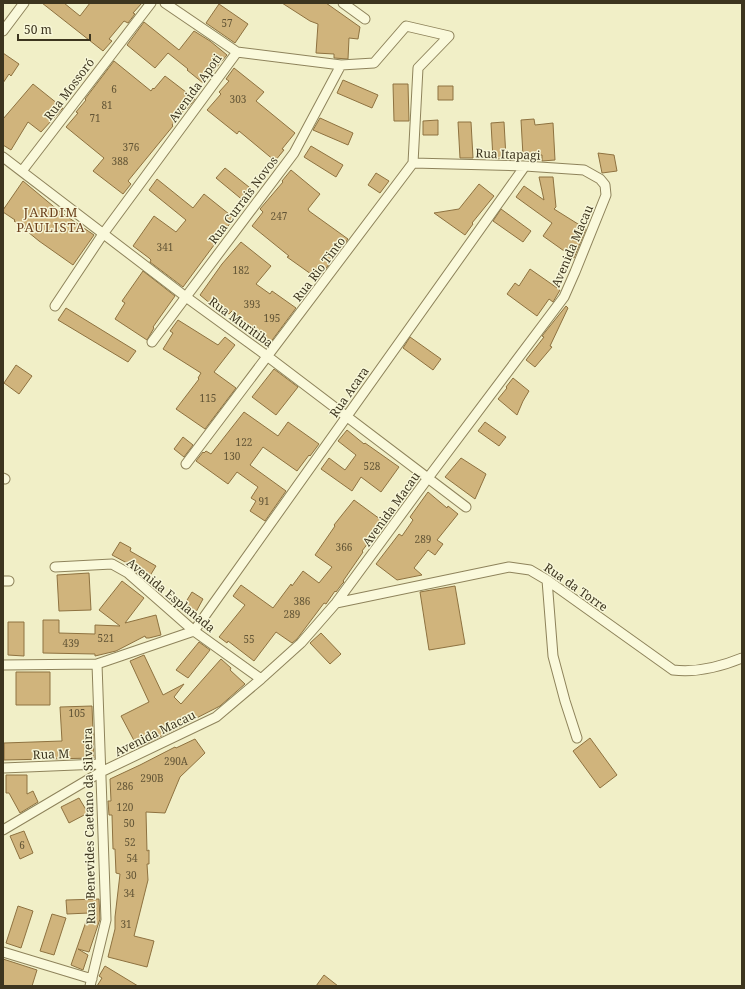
<svg xmlns="http://www.w3.org/2000/svg" width="745" height="989" font-family="'Noto Serif',serif">
<rect width="100%" height="100%" fill="#f1efc7"/>
<path fill="#d0b47c" stroke="#8e7240" d="M42,3H64L80,16L90,3H142L133,13L135,14L128,23L124,21L109,39L112,41L103,51Z
M282,3H326L360,27L358,39L349,38L348,59L334,58V54L316,53L318,24L310,21Z
M219,4L248,24L235,43L206,23Z
M144,22L179,50L194,31L210,41L227,55L203,83L187,70L188,69L168,53L155,68L127,45Z
M3,53L19,64L11,76L9,74L3,83Z
M114,61L151,91L153,88L154,89L165,76L195,99L186,110L185,109L172,125L173,126L128,181L131,184L123,194L93,171L104,158L66,127L78,113L76,112L86,100L85,99Z
M234,68L264,92L256,101L295,133L282,149L284,150L275,161L239,131L237,134L207,110L221,94L219,92L229,81L226,79Z
M343,80L378,95L372,108L337,93Z
M33,84L63,108L41,132L28,122L11,150L3,145V119Z
M393,84H408L409,121H394Z
M438,86H453V100H438Z
M320,118L353,133L348,145L313,130Z
M534,119L535,125L553,123L555,160L542,161V155L523,156L521,120Z
M438,120V135H423V121Z
M458,122H471L473,158H460Z
M504,122L506,158L493,159L491,123Z
M311,146L343,165L336,177L304,157Z
M598,153L614,155L617,171L602,173Z
M225,168L254,191L245,202L216,178Z
M291,170L320,194L308,209L309,211L348,239L318,279L287,257L289,256L252,226L263,212L260,209L283,182L282,181Z
M376,173L389,181L380,193L368,185Z
M539,177H553L556,207L554,209L586,229L574,258L543,236L552,223L516,197L524,186L544,200Z
M157,179L193,208L204,194L234,218L183,287L150,262L151,260L149,258L133,246L154,216L176,232L186,220L149,190Z
M23,181L59,211L94,235L73,265L39,241L28,232V231L14,221L15,220L3,212V210Z
M479,184L494,196L472,223L473,224L465,235L434,213L459,209Z
M501,209L531,231L523,242L493,221Z
M241,242L271,266L256,284L270,294L272,291L296,308L270,343L247,326L248,324L232,311L229,314L213,303L212,305L200,295L222,264Z
M530,269L560,290L553,302L549,299L537,316L507,294L515,283L519,286Z
M143,271L175,296L153,327L154,328L147,340L115,319L125,303L122,301Z
M566,306L568,308L550,346L552,347L535,367L526,360L544,337L542,336Z
M66,308L136,351L128,362L58,320Z
M178,320L218,345L225,337L235,345L214,372L236,388L205,429L176,409L199,379L198,378L201,373L163,349L173,333L170,331Z
M410,337L441,359L433,370L403,348Z
M16,365L32,376L19,394L4,383Z
M274,369L298,387L276,415L252,397Z
M513,378L529,391L523,401L517,415L498,399L507,388L506,387Z
M244,412L278,436L288,422L319,444L310,456L309,455L297,471L263,447L250,465L286,491L265,521L250,511L256,501L251,498L258,487L237,472L228,484L196,461L203,452L204,453L206,451L211,454Z
M485,422L506,437L499,446L478,431Z
M347,430L364,444L365,443L399,467L381,492L361,477L352,491L321,469L329,458L345,470L356,455L338,441Z
M183,437L193,445L184,457L174,449Z
M461,458L486,474L475,499L445,477Z
M428,492L447,508L448,506L458,514L437,540L443,544L435,555L428,550L414,568L422,575L397,580L376,564L399,534L402,536L413,520L410,517Z
M354,500L384,522L362,551L363,552L343,581L344,582L342,584L336,592L335,591L326,604L324,603L297,639L292,643L276,632L254,661L228,641L227,643L219,637L245,605L233,596L241,585L273,608L291,584L292,586L303,571L319,583L332,567L315,555L335,526L334,525Z
M120,542L131,548L130,551L156,566L148,579L126,565L127,563L112,555Z
M89,573L91,610L59,611L57,575Z
M122,581L144,598L125,623L156,615L161,635L149,638H146L145,636L116,651L95,656V654L43,653V620H59V633L95,634V625L120,626L99,610Z
M455,586L465,644L429,650L420,592Z
M192,592L203,599L196,612L184,605Z
M8,622H24V656L8,655Z
M321,633L341,654L330,664L310,643Z
M199,642L210,650L188,678L176,670Z
M144,655L163,695L184,684L174,697L181,704L221,659L231,668L230,670L245,684L220,706L138,748L121,716L149,702L130,661Z
M16,672H50V705H16Z
M92,706L94,758L4,760V743L62,741L60,707Z
M590,738L617,775L600,788L573,751Z
M195,739L205,753L180,777L165,813L146,812L147,851L149,850V864H147L148,880L134,936L154,941L147,967L108,957L115,929V917L120,874L116,873L115,849H113L112,815H109L108,801H111L110,779L140,765L175,747L176,748Z
M6,775H27V794L33,791L38,802L20,813L9,793H6Z
M79,798L88,813L69,823L61,807Z
M24,831L33,853L20,859L10,836Z
M99,899L100,919L89,952L78,949L88,955L83,970L71,965L89,913L67,914L66,900Z
M18,906L33,911L21,948L6,943Z
M52,914L66,918L54,955L40,951Z
M3,959L37,970L32,986H3Z
M105,966L138,986H97L102,978L99,976Z
M324,975L338,986H316Z"/>
<g fill="none" stroke-linecap="round" stroke-linejoin="round">
<defs>
<path id="minor" d="M165,3L237,52
M343,3L365,19
M3,31L24,3
M3,157L186,297L267,356L466,507
M22,171L151,3
M55,306L103,234L237,52L341,65L374,63L406,26L449,36L418,68L413,163L186,464
M152,342L294,153L341,65
M3,478L5,479
M55,567L112,564L128,573L194,631L261,679
M547,580L553,656L565,701L577,738
M3,581H9
M336,603L509,567L530,570L547,580L673,670C697,673 720,667 742,658
M3,665L97,664L194,631L525,166
M3,768L100,764
M3,830L101,772L216,717L261,679L301,643L336,603L428,478L564,297L575,272L606,195L605,185L600,179L584,170L525,166L413,163
M3,952L92,979
M90,986L106,920L97,664"/>
</defs>
<use href="#minor" stroke="#8e835b" stroke-width="11"/>
<use href="#minor" stroke="#faf9db" stroke-width="9"/>
</g>
<g text-anchor="middle" dominant-baseline="central" stroke-width="3" stroke-linejoin="round" paint-order="stroke">
<g font-size="10" fill="#625536">
<text x="227" y="23">57</text>
<text x="114" y="89">6</text>
<text x="238" y="99">303</text>
<text x="107" y="105">81</text>
<text x="95" y="118">71</text>
<text x="131" y="147">376</text>
<text x="120" y="161">388</text>
<text x="279" y="216">247</text>
<text x="165" y="247">341</text>
<text x="241" y="270">182</text>
<text x="252" y="304">393</text>
<text x="272" y="318">195</text>
<text x="208" y="398">115</text>
<text x="244" y="442">122</text>
<text x="232" y="456">130</text>
<text x="372" y="466">528</text>
<text x="264" y="501">91</text>
<text x="423" y="539">289</text>
<text x="344" y="547">366</text>
<text x="302" y="601">386</text>
<text x="292" y="614">289</text>
<text x="106" y="638">521</text>
<text x="249" y="639">55</text>
<text x="71" y="643">439</text>
<text x="77" y="713">105</text>
<text x="176" y="761">290A</text>
<text x="152" y="778">290B</text>
<text x="125" y="786">286</text>
<text x="125" y="807">120</text>
<text x="129" y="823">50</text>
<text x="130" y="842">52</text>
<text x="22" y="845">6</text>
<text x="132" y="858">54</text>
<text x="131" y="875">30</text>
<text x="129" y="893">34</text>
<text x="126" y="924">31</text>
</g>
<g font-size="12" fill="#3d351f" stroke="#f7f6d7">
<text transform="translate(195 88) rotate(-54)">Avenida Apoti</text>
<text transform="translate(69 89) rotate(-53)">Rua Mossoró</text>
<text transform="translate(508 154) rotate(2)">Rua Itapagi</text>
<text transform="translate(243 200) rotate(-53)">Rua Currais Novos</text>
<text transform="translate(572 246) rotate(-67)">Avenida Macau</text>
<text transform="translate(319 269) rotate(-53)">Rua Rio Tinto</text>
<text transform="translate(241 322) rotate(36)">Rua Muritiba</text>
<text transform="translate(349 392) rotate(-55)">Rua Acara</text>
<text transform="translate(391 509) rotate(-54)">Avenida Macau</text>
<text transform="translate(576 587) rotate(35)">Rua da Torre</text>
<text transform="translate(171 595) rotate(39)">Avenida Esplanada</text>
<text transform="translate(155 733) rotate(-26)">Avenida Macau</text>
<text transform="translate(51 754) rotate(-2)">Rua M</text>
<text transform="translate(89 826) rotate(-91)">Rua Benevides Caetano da Silveira</text>
</g>
<g font-size="13" letter-spacing="1" fill="#6c411d" stroke="#f7f6d7">
<text x="51" y="212">JARDIM<tspan x="51" dy="15">PAULISTA</tspan></text>
</g>
</g>
<rect width="745" height="989" fill="none" stroke="#3d351f" stroke-width="8"/>
<path d="M18 34v6h72v-6" fill="none" stroke="#3d351f" stroke-width="2"/>
<text x="24" y="34" font-size="12" fill="#3d351f" stroke="#f7f6d7" stroke-width="3" paint-order="stroke">50 m</text>
</svg>
